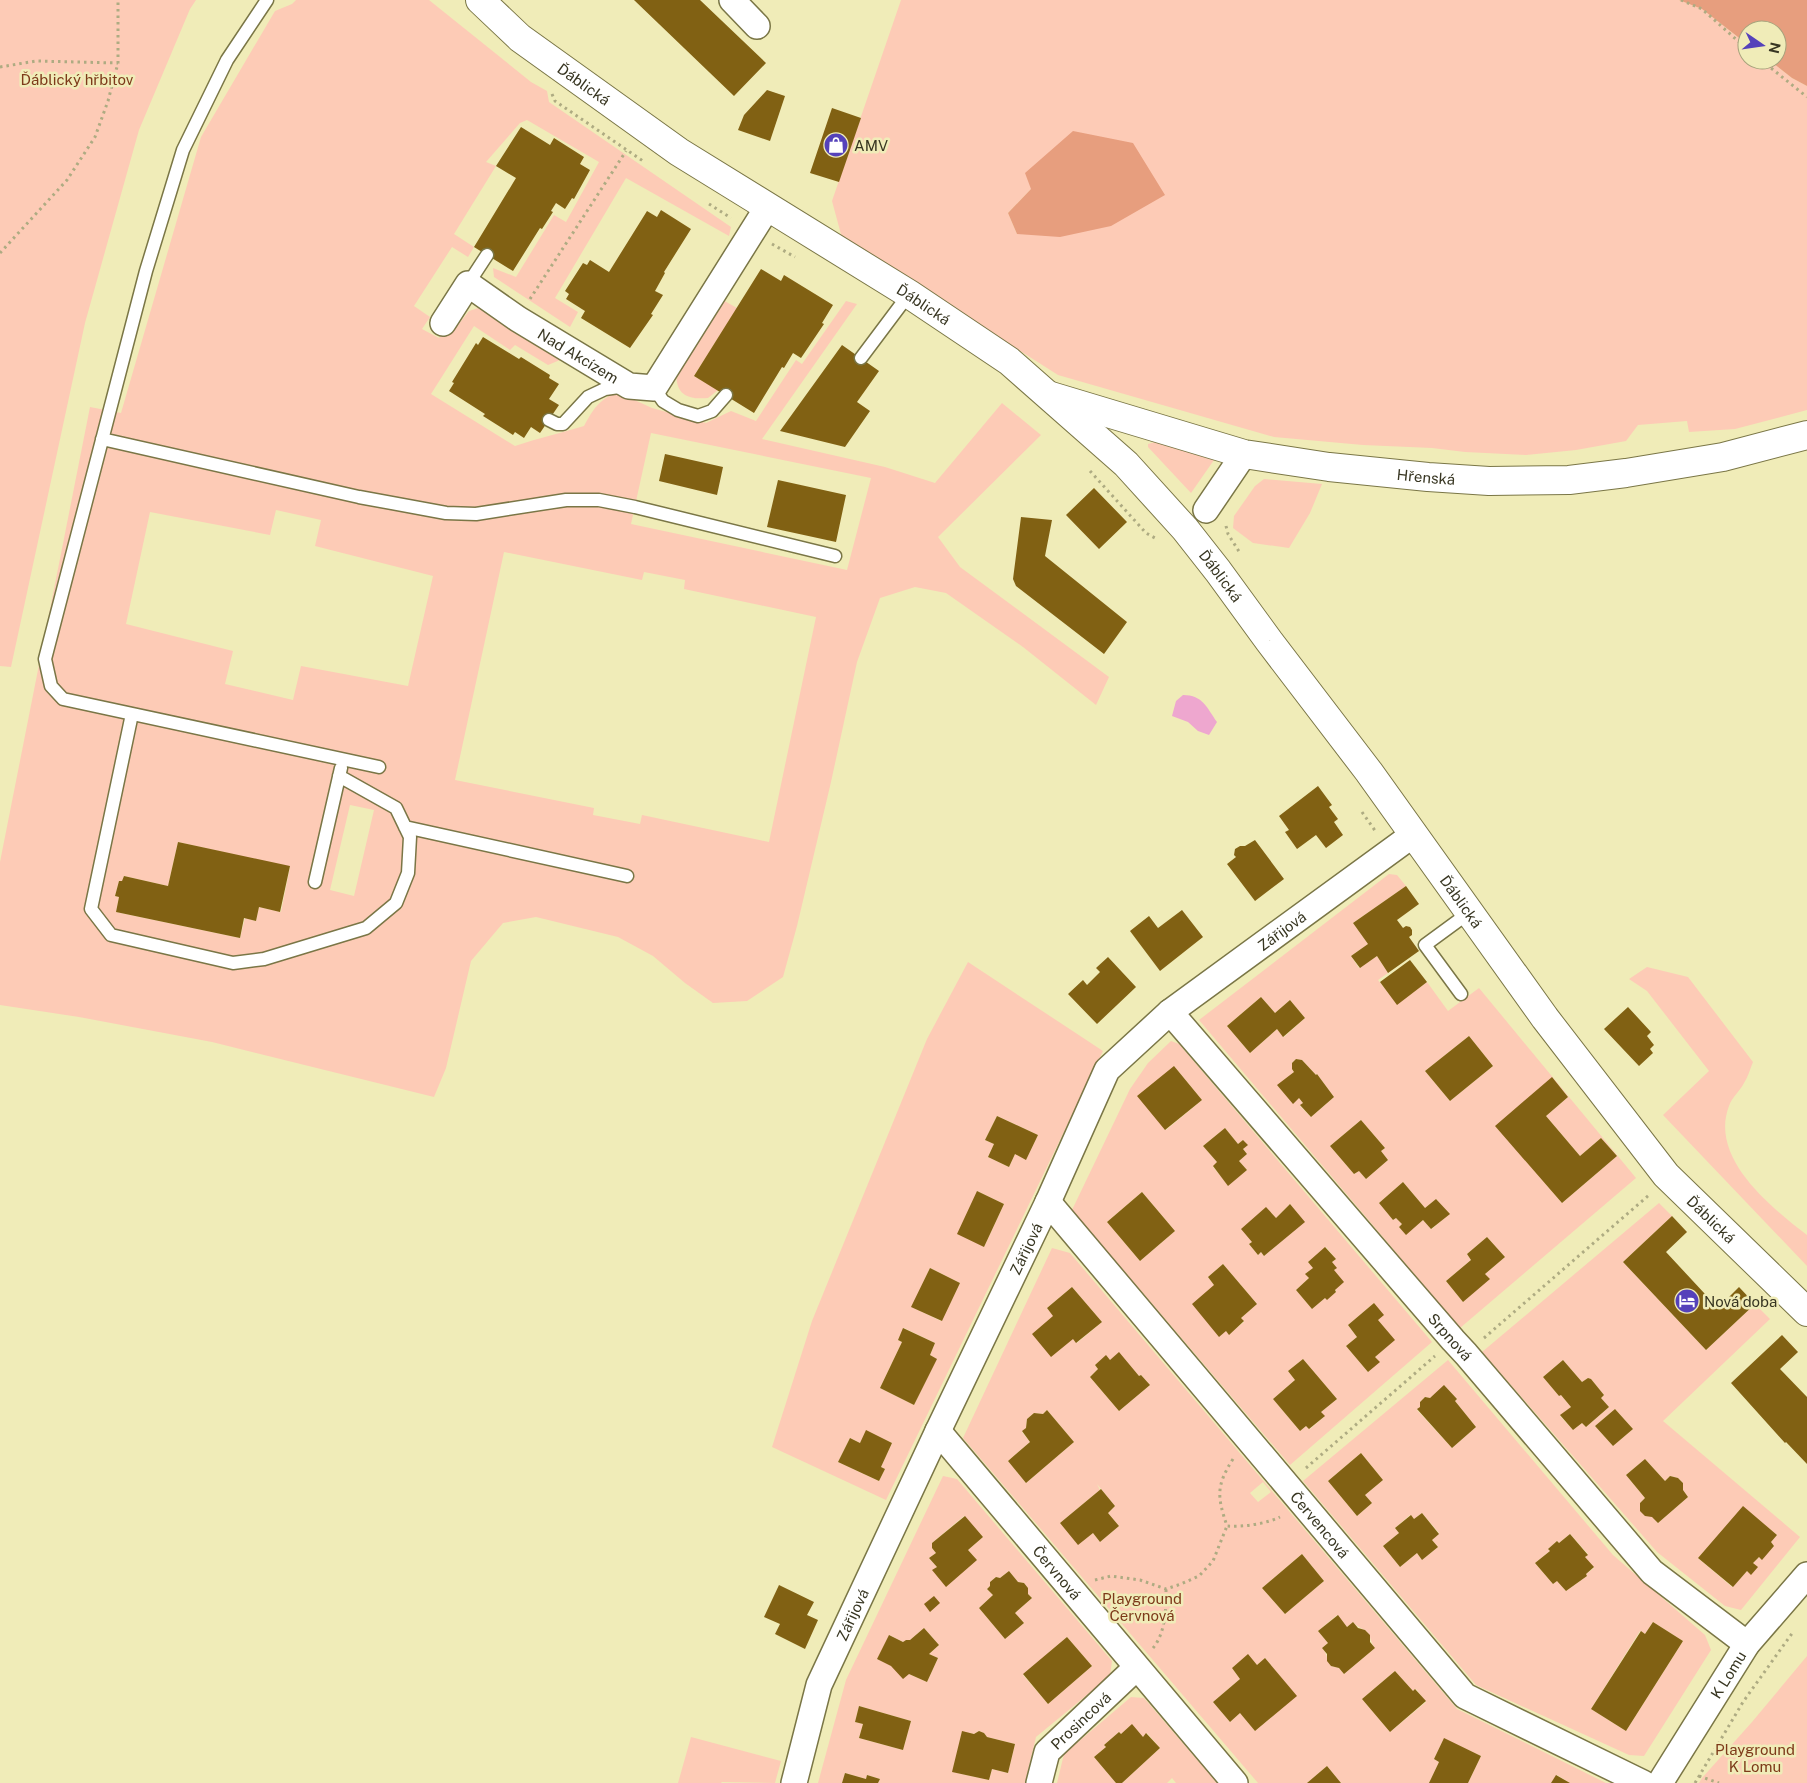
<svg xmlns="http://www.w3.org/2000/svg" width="1807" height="1783" font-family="'Public Sans',sans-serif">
<rect width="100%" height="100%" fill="#f0ecb8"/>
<path fill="#fdcbb6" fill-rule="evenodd" d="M0,0H196L190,9L139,130L85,323L11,667L0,666Z
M296,0H429L531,82L547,91L549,102L731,227L729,236L626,178L555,298L578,312L570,327L494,277L493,268L516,277L554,215L566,222L599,162L527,120L520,123L486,162L496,166L454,234L474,247L468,257L452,247L414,306L430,317L422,329L439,338L447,329L454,330L469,311L478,308L560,360L548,365L515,345L510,350L474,326L431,394L515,446C538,438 561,433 584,426C594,408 598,401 617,392L652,408L706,423L731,411L756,421L796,360L802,364L846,301L857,304L762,439L885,467L935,483L1002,403L1041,435L938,537L960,567L1109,677L1096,705L1023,647L946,593L915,587L880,598L857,662L831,782L797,926L783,977L747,1001L713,1003L685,983L653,956L618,937L536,917L503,923L471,961L446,1068L434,1097L212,1042L79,1017L0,1005V862L90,407L121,413L201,137L275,11L292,4ZM651,433L871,478L847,570L631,524ZM276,510L321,520L315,546L433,576L408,686L301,666L293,700L225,684L233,651L126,624L150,512L270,535ZM504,552L642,580L644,572L685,580L684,589L816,617L769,842L642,815L640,824L593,815L594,808L455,780ZM350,805L374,810L354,896L330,890ZM178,842L290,867L281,912L259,907L256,921L245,918L240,938L116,912L119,897L115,896L119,881H122L124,876L168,886Z
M901,0H1679L1702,9L1747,44V60H1769L1792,78L1807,86V410L1735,429L1689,432L1687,421L1638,425L1626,441L1576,450L1526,455L1465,452L1432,448L1363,445L1274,437L1058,375L842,238L832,201ZM1031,189L1017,234L1008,213Z
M721,299L737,308L694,376L718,390L708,398C687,400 674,394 677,370Z
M1155,442L1214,460L1191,493L1148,447V444Z
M1264,479L1322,484L1310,513L1289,548L1253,543L1233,528L1234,516L1255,486Z
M1389,874L1397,875L1406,886L1353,923L1368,944L1351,956L1359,968L1377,956L1388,973L1378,980L1397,1004L1427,982L1448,1011L1479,988L1636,1178L1460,1328L1199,1020ZM1261,997L1275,1013L1290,1000L1305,1018L1284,1037L1277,1029L1250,1053L1227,1026ZM1469,1036L1493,1066L1450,1101L1425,1071ZM1296,1059L1302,1060L1316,1075L1317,1074L1334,1097L1311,1117L1300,1106L1303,1103L1299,1098L1293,1103L1278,1086L1294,1072L1292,1069V1063ZM1552,1078L1568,1097L1546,1116L1580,1156L1601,1138L1617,1156L1562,1203L1496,1126ZM1361,1120L1385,1148L1381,1151L1388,1160L1366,1179L1359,1171L1354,1174L1330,1146ZM1403,1182L1425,1208L1436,1199L1449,1214L1432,1229L1423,1220L1406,1234L1399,1227L1402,1224L1396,1218L1393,1220L1379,1203ZM1487,1237L1505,1257L1485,1274L1489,1279L1463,1302L1446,1281L1471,1260L1467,1254Z
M968,962L1103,1051L886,1500L772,1447L812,1321L927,1039ZM997,1116L1038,1135L1026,1159L1015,1154L1009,1167L988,1157L994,1144L985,1140ZM977,1191L1004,1204L984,1247ZM930,1268L960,1283L941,1321L912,1307ZM904,1328L935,1343L930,1355L936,1359L914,1405L880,1388L902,1342L898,1340ZM866,1431L892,1443L881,1467L885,1469L879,1481L838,1462L850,1438L860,1443Z
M1647,967L1688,977L1753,1062C1750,1069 1748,1077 1744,1083C1740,1091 1732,1097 1729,1106C1709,1158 1771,1207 1807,1235V1266L1663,1115L1709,1071L1647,991L1629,979Z
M1171,1041L1179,1044L1432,1342L1290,1465L1072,1210L1130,1089L1148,1063ZM1174,1066L1202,1100L1166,1130H1165ZM1225,1128L1238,1144L1243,1140L1247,1145L1243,1149L1247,1154L1239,1161L1247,1170L1228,1185L1213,1167L1217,1162L1203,1146ZM1142,1192L1175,1231L1140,1261L1107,1222ZM1290,1204L1304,1222L1264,1256L1261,1252L1258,1255L1249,1244L1252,1242L1266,1208L1276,1218ZM1326,1247L1336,1259L1332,1262L1336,1268L1334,1270L1336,1292L1327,1299L1325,1298L1312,1309L1296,1290L1309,1278L1306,1274L1313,1268L1308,1262ZM1223,1264L1257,1304L1241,1318L1244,1322L1229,1334L1226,1331L1214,1285L1208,1277ZM1374,1303L1378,1320L1394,1340L1375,1357L1379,1362L1368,1372L1346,1346L1357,1337L1348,1325ZM1303,1359L1337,1399L1321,1412L1324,1417L1310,1429L1306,1426L1300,1431L1273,1399L1295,1380L1288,1371Z
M1659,1203L1672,1216L1623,1262L1706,1350L1755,1304L1770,1319L1663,1421L1800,1537L1741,1610L1725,1606L1657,1552L1482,1352ZM1563,1360L1582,1382L1588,1378L1591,1379L1604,1395L1601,1398L1609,1407L1586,1427L1582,1423L1573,1430L1560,1416L1571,1407L1561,1395L1559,1396L1543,1377ZM1615,1409L1633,1429L1613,1446L1595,1426ZM1645,1459L1665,1481L1670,1476L1678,1478L1683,1483V1490L1688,1497L1658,1523L1640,1503L1645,1498L1626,1475ZM1743,1507L1777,1535L1771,1542L1774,1546L1762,1559L1759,1557L1753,1563L1757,1567L1751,1574L1747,1571L1732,1587L1698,1558Z
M1052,1248L1070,1253L1457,1709L1606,1783H1570L1557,1775L1551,1783H1468L1481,1756L1444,1739L1434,1759L1439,1762L1429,1783H1341L1327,1766L1307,1783H1258L963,1438ZM1072,1287L1102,1322L1077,1343L1047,1308ZM1119,1353L1139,1376L1141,1375L1150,1385L1119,1411L1090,1377L1098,1369L1095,1365L1106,1356L1110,1360ZM1047,1410L1074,1442L1026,1483L1008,1461L1030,1442L1022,1432L1026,1428L1027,1419L1034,1413L1043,1414ZM1263,1482L1271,1492L1258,1502L1250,1493ZM1097,1484L1115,1506L1108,1513L1119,1526L1100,1542L1093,1533L1078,1544L1060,1523L1100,1490ZM1302,1554L1324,1581L1285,1614L1262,1588ZM1337,1615L1347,1627L1353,1622C1358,1628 1363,1628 1367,1632C1371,1636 1370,1642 1375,1648L1344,1674L1339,1668L1331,1666C1326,1660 1328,1654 1322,1648L1328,1643L1318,1631ZM1248,1655L1257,1665L1265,1658L1296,1696L1255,1731L1240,1713L1230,1722L1213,1702L1240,1679L1232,1668ZM1395,1671L1413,1691L1416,1689L1426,1702L1390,1732L1362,1699Z
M1448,1360L1613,1555L1705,1635L1711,1650L1644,1756L1629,1755L1476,1685L1303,1481ZM1445,1386L1457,1399L1455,1401L1476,1427L1452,1448L1417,1410L1420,1407V1402L1425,1397L1430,1398ZM1361,1453L1383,1480L1365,1495L1372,1503L1357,1516L1328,1481ZM1422,1513L1439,1533L1432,1540L1438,1547L1422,1560L1417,1553L1400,1567L1383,1546L1399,1533L1395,1528L1410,1515L1414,1519ZM1570,1534L1588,1554L1585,1557L1594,1568L1586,1574L1587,1576L1566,1591L1557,1581L1553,1584L1535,1563L1550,1551L1548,1549L1557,1541L1559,1543ZM1653,1622L1683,1641L1626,1731L1591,1709L1640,1631L1645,1634Z
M943,1476L957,1479L1112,1661L1110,1676L1036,1737L1025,1783H878L880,1779L867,1775L866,1779L845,1773L842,1783H818L846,1680ZM964,1516L983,1537L968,1550L977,1560L933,1571L937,1567L929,1558L936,1553L932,1548V1543ZM1009,1571L1018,1582L1024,1583L1028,1588V1594L1032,1598L1015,1613L1024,1623L1005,1639L979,1608L993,1595L987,1589L990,1586V1582L996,1577L1000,1578ZM924,1628L939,1645L929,1654L938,1658L927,1682L891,1666L889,1635L903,1642L906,1640H910ZM1067,1637L1092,1666L1048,1704L1023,1675ZM859,1706L911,1721L903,1750L859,1738L863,1724L855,1722ZM979,1731L984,1733L987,1737L1015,1744L1008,1773L992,1769L989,1780L953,1772L962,1732L974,1734Z
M1807,1656V1783H1699L1702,1778L1752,1722Z
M1131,1697L1144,1698L1217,1783H1176L1172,1778L1167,1783H1122L1160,1748L1147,1733L1143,1737L1132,1725L1121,1734L1119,1732L1104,1745L1106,1747L1094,1757L1116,1783H1057L1064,1754Z
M691,1737L781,1761L775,1783L722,1782L721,1783H678Z"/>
<path fill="#e79e7e" d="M1679,0H1807V86L1792,78L1769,60H1777V30H1747V44L1702,9Z
M1073,131L1133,143L1165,195L1111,226L1060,237L1017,234L1008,213L1031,189L1025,173Z"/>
<path fill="#eea7cf" d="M1183,695C1203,695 1207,708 1217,722L1209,735L1198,731L1188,722L1172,716L1176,701Z"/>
<path fill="#816113" d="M634,0H700L766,63L734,96Z
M767,90L785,96L770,141L738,130L744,115Z
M832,108L861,118L839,182L810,173Z
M521,127L550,145L554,138L584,157L580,164L590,170L574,199L572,198L565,209L556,203L551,211L553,212L542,229L540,228L513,271L474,247L516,178L496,166Z
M661,210L691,229L664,272L665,273L655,291L663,295L651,314L653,315L630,348L581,318L585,311L566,299L569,294L565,291L583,263L587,265L590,260L609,272L647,211L657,217Z
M761,269L781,281L784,275L833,305L822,323L824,324L801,358L793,353L784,368L782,367L754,413L694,376Z
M483,337L519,359L521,357L550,375L549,378L559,384L549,399L559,405L540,433L531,427L524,438L515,432L513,435L483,416L485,414L449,391L454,383L452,382L476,343L478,345Z
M842,345L879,371L857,402L870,411L845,447L780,431Z
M665,454L723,467L717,495L659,481Z
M778,480L846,495L836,542L767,527Z
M1094,488L1127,522L1099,549L1066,515Z
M1021,517L1052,520L1045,556L1127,622L1104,654L1016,586L1013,579Z
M1318,786L1332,805L1329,807L1338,819L1334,822L1343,835L1326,848L1316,835L1297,849L1285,832L1289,830L1279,816Z
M1255,840L1284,879L1255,901L1227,864L1236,857L1234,855L1235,849L1240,846H1245Z
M178,842L290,866L280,912L259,907L256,921L244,918L240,938L116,912L119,897L115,896L119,881H122L124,876L168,886Z
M1406,886L1419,904L1397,920L1403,928L1406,926L1410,927L1412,930V935L1409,937L1419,951L1388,973L1377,956L1360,968L1351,956L1368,944L1353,923Z
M1182,910L1203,937L1160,971L1130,931L1149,916L1158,928Z
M1108,957L1136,987L1097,1024L1068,994L1083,980L1087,985L1100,972L1096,968Z
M1410,960L1427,982L1397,1005L1380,982Z
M1261,997L1275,1013L1290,1000L1305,1018L1283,1037L1277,1029L1250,1053L1227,1026Z
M1628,1007L1651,1032L1647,1036L1654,1045L1650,1049L1653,1053L1639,1066L1604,1029Z
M1469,1036L1493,1066L1450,1101L1425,1071Z
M1296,1059L1302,1060L1316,1075L1317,1074L1334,1097L1311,1117L1300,1105L1303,1103L1299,1098L1293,1104L1277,1085L1294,1072L1292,1069V1063Z
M1174,1066L1202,1100L1165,1130L1137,1096Z
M1552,1077L1568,1097L1546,1116L1580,1156L1601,1138L1617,1156L1562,1203L1495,1126Z
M997,1116L1038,1135L1026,1160L1015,1154L1009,1167L988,1157L994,1144L985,1140Z
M1361,1120L1385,1148L1381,1151L1388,1160L1366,1179L1359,1171L1354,1174L1330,1146Z
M1225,1128L1238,1144L1243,1140L1248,1145L1243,1149L1247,1154L1239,1161L1247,1170L1228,1186L1213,1166L1217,1162L1203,1146Z
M1403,1182L1425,1208L1436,1199L1450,1214L1431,1229L1423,1220L1406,1235L1399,1227L1402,1224L1396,1218L1393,1220L1379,1203Z
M977,1191L1004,1204L984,1247L957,1234Z
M1142,1192L1175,1231L1140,1261L1107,1222Z
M1290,1204L1305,1222L1264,1256L1261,1252L1258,1255L1249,1244L1252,1242L1241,1229L1266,1207L1276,1218Z
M1672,1216L1687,1232L1666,1252L1718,1308L1739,1287L1755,1304L1706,1350L1623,1262Z
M1487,1237L1505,1257L1485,1274L1490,1279L1463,1302L1446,1281L1471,1260L1467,1254Z
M1325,1247L1336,1259L1332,1262L1337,1268L1334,1270L1344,1282L1335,1290L1336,1292L1327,1300L1325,1298L1312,1309L1296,1290L1309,1278L1305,1274L1313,1268L1308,1262Z
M1223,1264L1257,1304L1241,1318L1244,1321L1229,1335L1226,1331L1219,1337L1192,1304L1214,1285L1208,1277Z
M930,1268L960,1283L942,1321L911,1307Z
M1072,1287L1102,1322L1076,1343L1073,1339L1051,1357L1032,1334L1053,1316L1047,1308Z
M1374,1303L1384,1315L1378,1320L1395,1340L1375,1357L1380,1362L1368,1372L1346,1346L1357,1337L1348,1325Z
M903,1328L935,1343L930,1355L937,1359L914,1405L880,1388L902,1342L898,1340Z
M1782,1335L1798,1352L1780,1369L1807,1397V1464L1786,1442L1785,1443L1731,1383Z
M1119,1352L1139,1376L1141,1375L1150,1385L1119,1411L1090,1377L1098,1369L1095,1365L1106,1355L1110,1360Z
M1303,1359L1337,1399L1321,1412L1325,1416L1309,1429L1306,1426L1300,1431L1273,1399L1295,1380L1288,1371Z
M1563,1360L1582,1382L1588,1378L1591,1379L1604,1395L1601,1398L1609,1407L1586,1427L1582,1423L1573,1430L1560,1415L1571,1407L1561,1395L1559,1396L1543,1377Z
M1444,1385L1457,1399L1455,1401L1476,1427L1452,1448L1417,1409L1420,1407V1402L1425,1397L1430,1398Z
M1615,1409L1633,1429L1613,1446L1595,1426Z
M1047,1410L1074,1442L1026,1483L1008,1461L1030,1442L1022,1431L1026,1428L1027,1419L1034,1413L1043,1414Z
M866,1430L892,1443L881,1467L885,1469L879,1481L838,1462L850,1438L860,1443Z
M1361,1453L1383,1480L1365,1495L1372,1503L1357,1516L1328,1481Z
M1645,1459L1665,1481L1670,1476L1678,1478L1683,1483V1490L1688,1497L1658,1523L1652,1517L1645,1516L1640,1511V1503L1645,1498L1626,1475Z
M1101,1489L1115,1506L1108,1513L1119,1526L1100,1542L1093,1533L1078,1545L1060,1523Z
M1743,1506L1777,1535L1771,1542L1774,1546L1762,1560L1759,1557L1753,1563L1758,1567L1751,1575L1747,1571L1733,1587L1698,1558Z
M1422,1513L1439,1534L1432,1540L1438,1547L1422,1560L1417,1553L1400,1567L1383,1546L1399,1533L1395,1528L1411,1515L1414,1519Z
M965,1516L983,1537L968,1550L977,1560L946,1587L932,1570L937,1567L929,1558L936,1553L932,1548V1543Z
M1570,1534L1588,1555L1585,1557L1594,1567L1586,1574L1587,1576L1566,1591L1557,1581L1553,1584L1535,1563L1550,1551L1548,1549L1557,1541L1559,1543Z
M1302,1554L1324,1581L1285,1614L1262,1588Z
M1009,1571L1018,1582L1024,1583L1028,1588V1594L1032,1598L1015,1613L1024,1623L1005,1639L979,1608L993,1595L987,1589L990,1586V1582L996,1577L1000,1578Z
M779,1585L814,1602L807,1615L818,1620L805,1649L775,1634L780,1624L764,1617Z
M934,1596L940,1603L930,1612L924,1604Z
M1338,1615L1347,1627L1353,1622L1358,1628L1365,1630L1370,1635V1642L1375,1648L1344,1674L1339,1668L1331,1666L1327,1661V1654L1322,1648L1328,1643L1318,1631Z
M1653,1622L1683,1641L1626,1731L1591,1709L1641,1631L1645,1634Z
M924,1628L939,1645L929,1654L938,1658L927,1682L909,1674L903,1679L891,1666L877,1659L889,1635L903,1642L906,1640H910Z
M1067,1637L1092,1666L1048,1704L1023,1674Z
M1248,1654L1257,1665L1265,1658L1297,1696L1255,1731L1240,1713L1230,1722L1213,1702L1240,1679L1232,1668Z
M1395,1671L1413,1691L1415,1689L1426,1701L1390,1732L1362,1699Z
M859,1706L911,1721L903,1750L859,1738L863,1724L855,1722Z
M1132,1724L1143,1737L1146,1733L1160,1748L1122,1783H1116L1094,1757L1106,1747L1104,1745L1119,1732L1121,1734Z
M962,1731L974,1734L979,1731L984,1733L987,1737L1015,1744L1008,1773L992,1769L989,1780L952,1772Z
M1444,1738L1481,1756L1468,1783H1429L1439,1762L1434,1759Z
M1327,1766L1341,1783H1307Z
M845,1773L866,1779L867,1775L880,1779L878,1783H842Z
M1556,1775L1570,1783H1551Z"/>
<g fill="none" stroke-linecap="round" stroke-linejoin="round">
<defs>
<path id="service" d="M267,0L227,60L183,150L146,271L45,659L51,686L63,699L379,767
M468,284L487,255
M861,358L909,294
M654,388L663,401L678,410L698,416L712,411L726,395
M549,420L557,424H563L588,397L605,389L626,386
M102,439L359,497L446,513L476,514L566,500H599L635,507L835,556
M132,714L91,909L111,935L233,963L264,959L366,928L396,903L408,873L410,837L396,808L339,776
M405,827L627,876
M315,882L341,768
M1461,994L1425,945L1470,912"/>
<g id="minor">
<path d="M732,0L757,26"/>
<path id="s1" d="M443,323L468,284L518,319L629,386L654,388L767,208"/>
<path d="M1206,510L1244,454"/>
<path id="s2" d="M1170,1012L1453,1340L1466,1354L1652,1572L1747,1644"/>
<path id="s3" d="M1048,1202L1465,1696L1643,1783"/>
<path id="s4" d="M938,1431L1235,1783"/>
<path id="s5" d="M794,1783L819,1685L938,1431L1048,1202L1107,1070L1170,1012L1414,834"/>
<path id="s6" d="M1039,1783L1047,1752L1136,1668"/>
<path id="s7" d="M1660,1783L1747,1644L1807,1575"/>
</g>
<g id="tertiary">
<path id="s8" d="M1051,396L1244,454L1329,467L1428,477L1489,481L1569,480L1626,473L1723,457L1807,435"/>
</g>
<g id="secondary">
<path id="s9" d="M480,0L520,38L679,152L909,294L1009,361L1126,464L1185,529L1218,571L1269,641L1369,772L1545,1018L1666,1175L1807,1312"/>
</g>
</defs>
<use href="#service" stroke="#7a7646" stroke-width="15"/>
<use href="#minor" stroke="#7a7646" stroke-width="28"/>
<use href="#tertiary" stroke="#7a7646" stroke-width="30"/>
<use href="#secondary" stroke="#7a7646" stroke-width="30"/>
<path stroke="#aeab82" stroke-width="3" stroke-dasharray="2.5 4" stroke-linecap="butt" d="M1681,0L1702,9L1747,49
M1761,60L1807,97
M0,67L36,61L118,63
M552,94L555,101L643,161
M709,204L731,218
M772,244L795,257
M0,253L67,180L95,137L108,101L118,63V0
M530,299L626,151
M1090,471L1146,533L1155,538
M1226,526L1228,534L1240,553
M1362,812L1376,832
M1484,1338L1649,1195
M1233,1459C1216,1486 1217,1496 1227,1526C1244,1527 1265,1524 1280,1517
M1306,1468L1435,1356
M1095,1580L1111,1576L1140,1580L1166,1589L1181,1584L1199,1576L1213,1561L1227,1526
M1153,1648C1166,1632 1166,1608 1166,1589
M1699,1776L1719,1783
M1695,1783L1743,1702L1793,1632"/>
<use href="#service" stroke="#fff" stroke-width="12"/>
<use href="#minor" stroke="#fff" stroke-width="25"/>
<use href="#tertiary" stroke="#fff" stroke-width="28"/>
<use href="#secondary" stroke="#fff" stroke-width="28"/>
</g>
<defs>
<symbol id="shop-disc" viewBox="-11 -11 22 22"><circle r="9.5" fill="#5542ba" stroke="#f0ecb8"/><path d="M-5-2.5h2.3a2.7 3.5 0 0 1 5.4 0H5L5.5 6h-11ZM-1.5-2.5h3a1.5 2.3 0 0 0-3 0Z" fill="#fff"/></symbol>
<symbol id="hotel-disc" viewBox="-11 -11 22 22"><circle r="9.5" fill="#5542ba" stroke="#f0ecb8"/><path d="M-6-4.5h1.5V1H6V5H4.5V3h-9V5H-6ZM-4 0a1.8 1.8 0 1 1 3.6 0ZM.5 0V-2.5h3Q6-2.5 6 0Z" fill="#fff"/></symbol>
</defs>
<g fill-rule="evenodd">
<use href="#shop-disc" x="822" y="131" width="28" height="28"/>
<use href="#hotel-disc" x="1673" y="1287" width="28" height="28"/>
</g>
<g text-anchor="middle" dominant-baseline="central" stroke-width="5" stroke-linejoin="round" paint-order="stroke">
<g font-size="15" fill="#7d3a1a" stroke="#f0ecb8">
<text x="77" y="79">Ďáblický hřbitov</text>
<text x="1142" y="1598">Playground<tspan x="1142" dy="17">Červnová</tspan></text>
<text x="1755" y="1749">Playground<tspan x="1755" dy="17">K Lomu</tspan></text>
</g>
<g font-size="15" fill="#383622" stroke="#f0ecb8">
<text stroke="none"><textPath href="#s9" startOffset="134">Ďáblická</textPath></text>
<text stroke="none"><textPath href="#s9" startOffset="539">Ďáblická</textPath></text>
<text stroke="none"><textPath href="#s1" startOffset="178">Nad Akcízem</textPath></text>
<text stroke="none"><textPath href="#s8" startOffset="385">Hřenská</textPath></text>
<text stroke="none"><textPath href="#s9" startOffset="944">Ďáblická</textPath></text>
<text stroke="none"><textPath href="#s9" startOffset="1349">Ďáblická</textPath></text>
<text stroke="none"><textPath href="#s5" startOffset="1004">Zářijová</textPath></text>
<text stroke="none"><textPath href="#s9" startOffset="1754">Ďáblická</textPath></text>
<text stroke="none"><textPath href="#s5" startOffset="584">Zářijová</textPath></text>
<text stroke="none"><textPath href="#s2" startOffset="429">Srpnová</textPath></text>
<text stroke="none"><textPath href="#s3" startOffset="422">Červencová</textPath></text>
<text stroke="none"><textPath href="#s4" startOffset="185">Červnová</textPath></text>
<text stroke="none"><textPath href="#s5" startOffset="179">Zářijová</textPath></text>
<text stroke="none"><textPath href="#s7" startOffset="128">K Lomu</textPath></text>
<text stroke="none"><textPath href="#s6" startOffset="78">Prosincová</textPath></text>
</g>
<g font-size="15" fill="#383622" stroke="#f0ecb8" text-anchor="start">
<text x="854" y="145">AMV</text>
<text x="1704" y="1301">Nová doba</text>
</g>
</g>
<g transform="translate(1762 45) rotate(103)"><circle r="24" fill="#f0ecb8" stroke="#a6a37c"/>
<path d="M0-4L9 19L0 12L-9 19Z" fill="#5542ba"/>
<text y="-8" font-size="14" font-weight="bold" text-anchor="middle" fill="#383622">N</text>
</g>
</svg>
